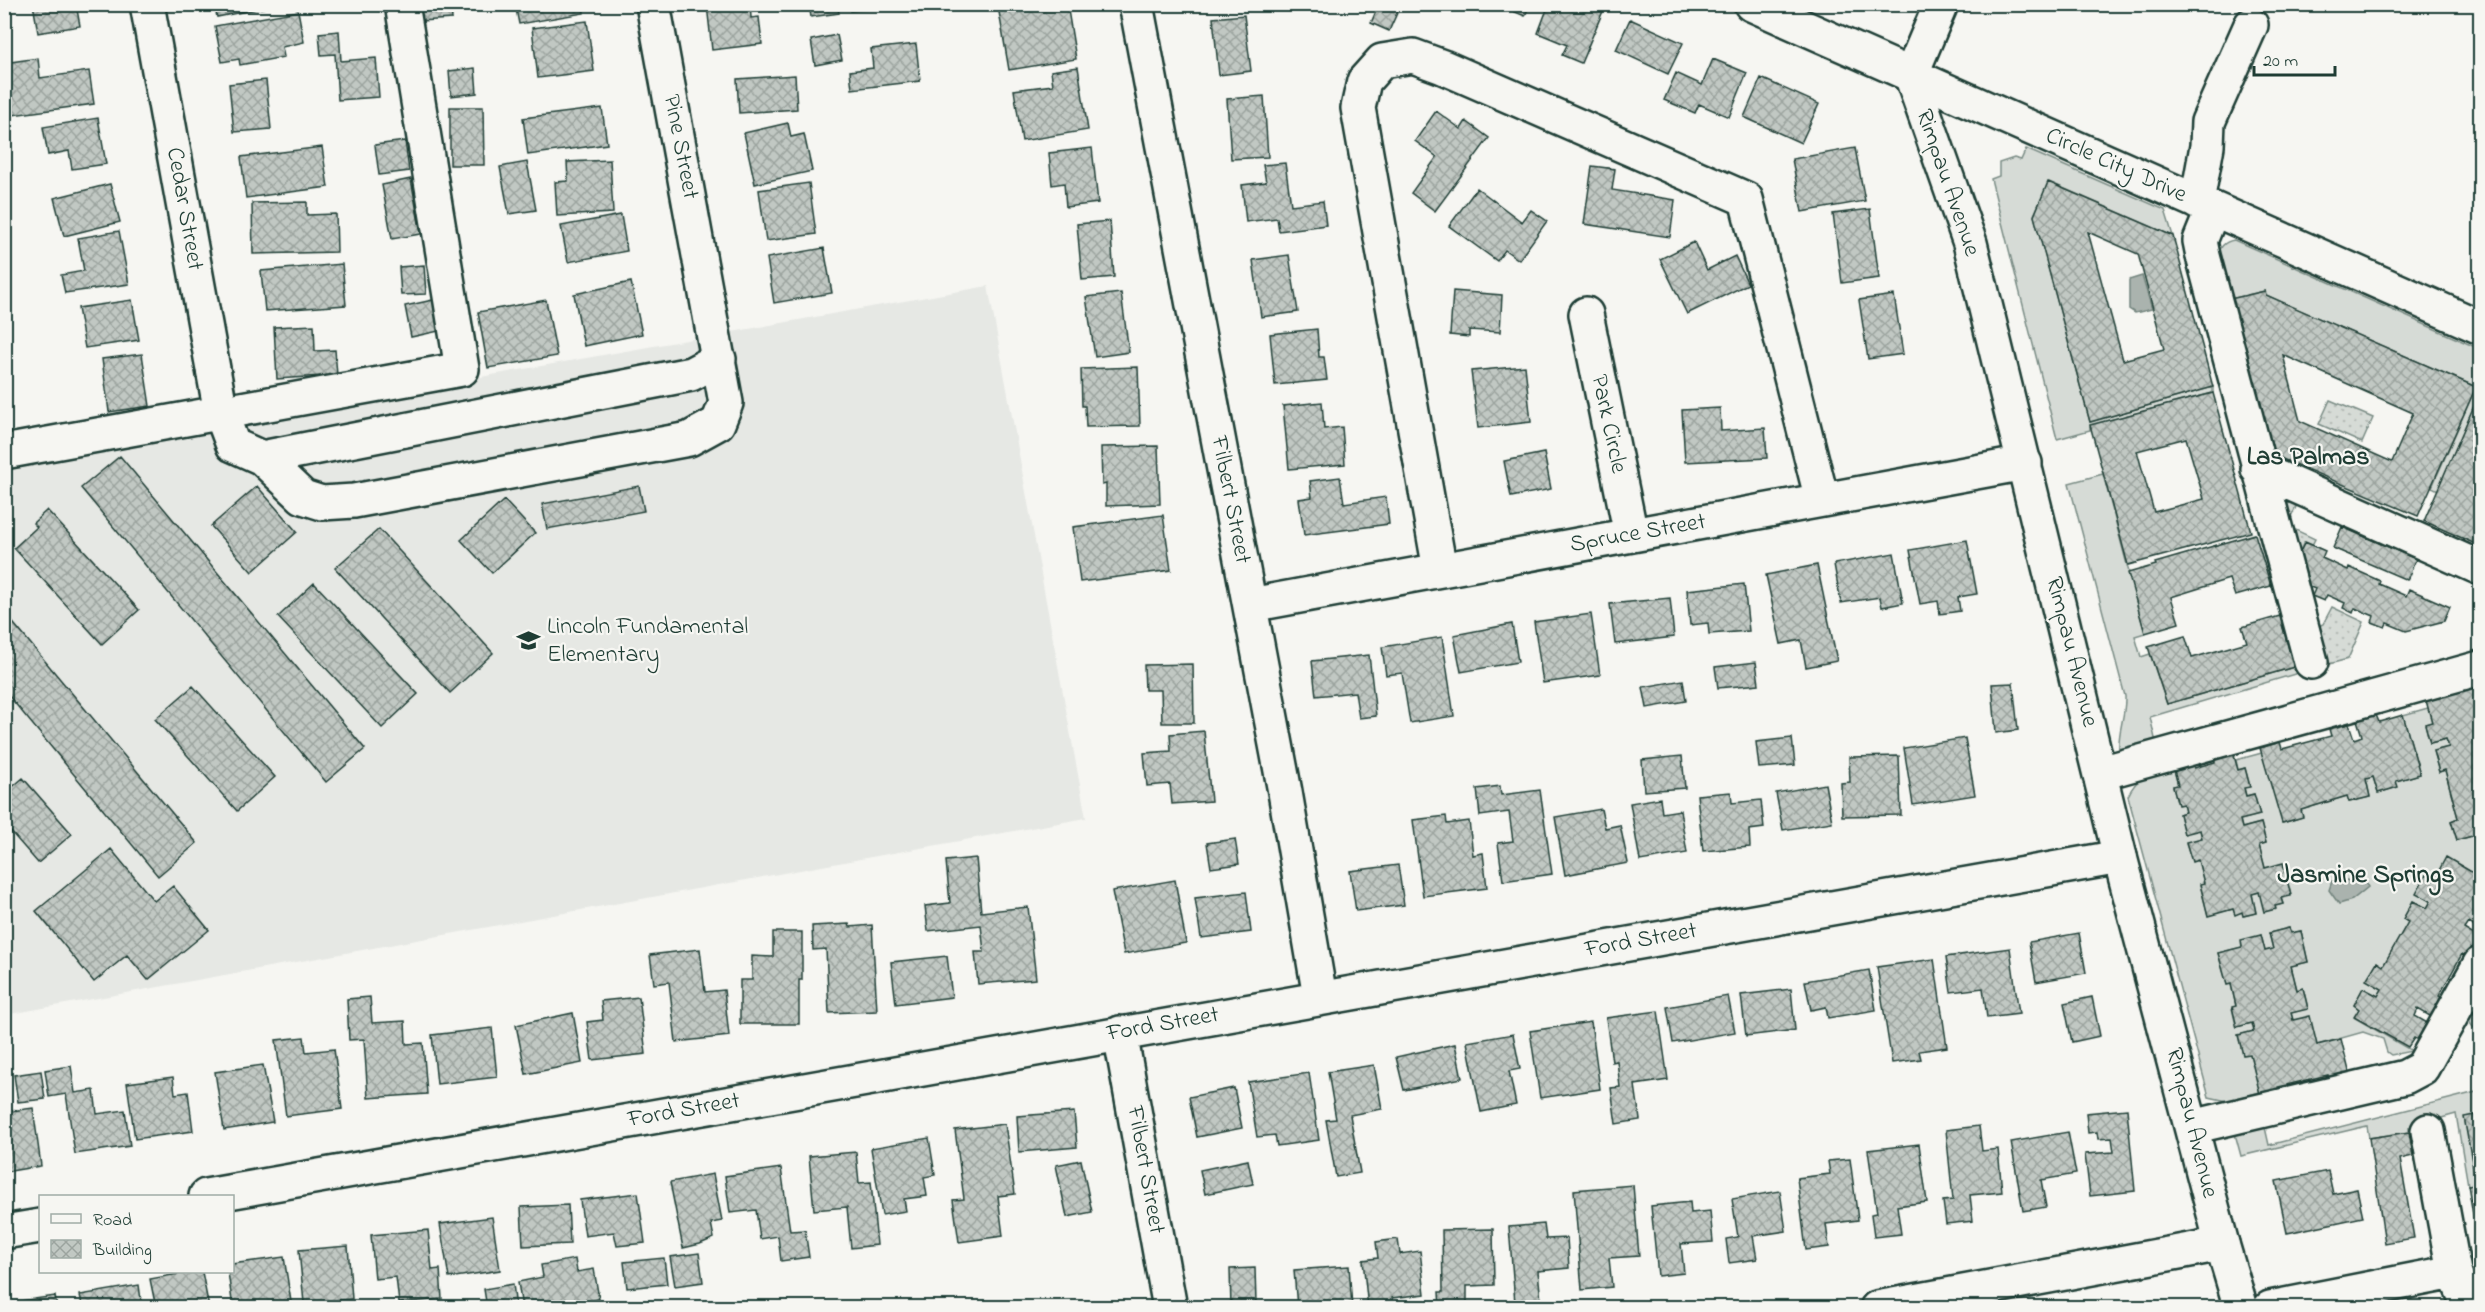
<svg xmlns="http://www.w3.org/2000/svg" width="2485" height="1312" font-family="'Indie Flower',sans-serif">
<defs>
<pattern id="park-dots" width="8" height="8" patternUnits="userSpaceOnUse" patternTransform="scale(1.5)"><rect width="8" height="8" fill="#d6dbd6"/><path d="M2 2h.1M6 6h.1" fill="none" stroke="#b7bdb8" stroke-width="1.8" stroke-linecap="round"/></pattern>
<pattern id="building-cross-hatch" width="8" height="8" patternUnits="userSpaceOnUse" patternTransform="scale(1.5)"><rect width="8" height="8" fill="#c1c8c3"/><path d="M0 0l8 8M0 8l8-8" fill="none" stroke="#9ca49f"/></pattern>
</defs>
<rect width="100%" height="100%" fill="#f6f6f2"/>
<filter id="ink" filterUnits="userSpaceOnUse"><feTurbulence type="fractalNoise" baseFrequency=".0167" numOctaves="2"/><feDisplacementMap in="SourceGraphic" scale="12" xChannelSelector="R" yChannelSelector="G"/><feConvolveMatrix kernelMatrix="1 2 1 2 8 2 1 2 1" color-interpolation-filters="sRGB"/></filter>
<g filter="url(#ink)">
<path fill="#e6e8e4" d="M988,286L1086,818L5,1015V464L179,431Z"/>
<path fill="#d6dbd6" stroke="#7a8c85" stroke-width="1.5" d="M2026,149L2165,210L2173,236L2049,182L2034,215L2090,422L2213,387V393L2090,425V430L2057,439L1991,179L1999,176V163L2014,158L2021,160Z
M2234,240L2480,349V392L2438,490L2432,487L2476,387L2266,295L2265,291L2230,299C2225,281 2205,245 2234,240Z
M2103,474L2145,633L2135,636L2141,657L2150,654L2167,704L2294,667L2295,674L2150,717L2157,747L2119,752C2117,733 2126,715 2125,696L2069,483Z
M2428,708L2432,722L2425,724L2430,743L2446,739L2449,747L2433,751L2439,772L2445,770L2458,818L2451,821L2457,840L2480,834V877L2446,858L2434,880L2427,876L2417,893L2431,901L2427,908L2413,901L2403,919L2408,922L2383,966L2377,962L2367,980L2382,989L2378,996L2363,988L2354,1005L2359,1009L2355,1018L2412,1051L2391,1055L2387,1052L2383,1039L2363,1032L2317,1045L2293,1020L2291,1013L2308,1008L2303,988L2297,990L2291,966L2308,962L2301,931L2291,933L2289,928L2269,933L2273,949L2265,951L2261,935L2242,947L2218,953L2227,984H2231L2236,1006L2232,1008L2236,1026L2252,1023L2254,1031L2238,1035L2243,1055L2250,1054L2260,1092L2227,1101L2209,1097L2128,796C2137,775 2153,772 2173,766L2178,785L2173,786L2178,805L2183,804L2185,812L2179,814L2184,833L2200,830L2202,838L2186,843L2192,861L2198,860L2204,883L2200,885L2208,915L2233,909L2235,914L2242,912L2244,916L2256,913L2252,894L2259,892L2275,909V906L2283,904L2281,898L2291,895L2283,864L2265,868L2259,845L2266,843L2261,823L2242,828L2240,820L2260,815L2254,794L2246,796L2244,788L2250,786L2245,768L2238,770L2236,760L2262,753L2283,823L2302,817L2301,810L2347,796L2350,802L2370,797L2366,779L2373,777L2378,793L2397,787L2396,781L2420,774L2403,715Z
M2480,994V1026L2474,1028C2463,1018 2474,1005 2480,994Z
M2480,1091V1114L2465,1117L2476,1184L2468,1185L2456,1114L2409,1127V1132L2369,1138L2367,1126L2241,1156L2234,1130L2264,1123L2269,1145Z"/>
<path fill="url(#park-dots)" stroke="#7a8c85" stroke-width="1.5" d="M2330,400L2373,418L2362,443L2319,424Z
M2285,499L2295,504L2296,507L2287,526L2315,539L2312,545L2304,542L2297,557L2301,559L2308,586L2301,588L2278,504Z
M2332,607L2364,622L2348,659L2321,666L2311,630L2323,624Z"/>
<path fill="#aab3ae" stroke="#72847d" stroke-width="1.5" d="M2142,276L2152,309L2135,313L2129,309V280Z
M2338,879L2366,883L2368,887L2352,900L2339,904L2329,890L2332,881Z"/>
<path fill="url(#building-cross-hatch)" stroke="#1f3d34" stroke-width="1.5" fill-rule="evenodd" d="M33,4H76L80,26L38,33Z
M214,4H281L217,17Z
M419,4H451L452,19L420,21Z
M515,4H583L584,13L519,24Z
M750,4L751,18L759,17L762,44L712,50L707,5Z
M809,4H837L839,13L811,17Z
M850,4H906V6L851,11Z
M1005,4H1067L1076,59L1009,70L998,6Z
M1379,4H1401L1389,31L1371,23Z
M1471,4H1487L1484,10Z
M1496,4H1530L1525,16Z
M1549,4H1588L1603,11L1581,63L1562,55L1567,45L1538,33Z
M298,11L304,42L282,47L284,57L240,65L239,59L222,62L215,26Z
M1244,15L1251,71L1219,75L1213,18Z
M1630,19L1683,43L1668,74L1616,50Z
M587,21L594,71L538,78L532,28Z
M339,31L341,61L376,58L379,97L338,100L335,54L321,55L319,33Z
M837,35L842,60L815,65L811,40Z
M916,44L920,81L852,89L850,71L873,68L871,49Z
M38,58L40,78L89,71L94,104L5,116L4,63Z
M1713,59L1747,73L1729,117L1699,104L1695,113L1664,100L1676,73L1702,85Z
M1078,67L1088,130L1022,141L1014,90L1053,85L1051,71Z
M475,68L477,93L451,96L449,71Z
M795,75L797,109L739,113L737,79Z
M1761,78L1819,104L1801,143L1744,117Z
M266,80L271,129L234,132L229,84Z
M1264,96L1268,157L1231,159L1227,99Z
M450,107H483L484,165H450Z
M602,108L607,144L528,155L523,118Z
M1436,111L1461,129L1466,121L1489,138L1435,211L1411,193L1437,157L1415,141Z
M98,118L106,164L72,169L69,151L48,155L43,127Z
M788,123L791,137L804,134L812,171L755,184L744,133Z
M405,141L409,171L379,175L375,145Z
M322,147L328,187L246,198L241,157Z
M1092,148L1098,203L1066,207L1064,183L1052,185L1049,153Z
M1855,148L1865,201L1802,212L1792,159Z
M610,160L613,213L557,216L555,182L568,181L567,162Z
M527,162L536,210L509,214L500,167Z
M1285,163L1291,205L1323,201L1326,225L1279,231L1277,218L1246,222L1242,185L1266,182L1263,165Z
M1592,166L1615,169L1612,190L1675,200L1670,237L1584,224Z
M411,179L421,234L392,239L382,185Z
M2048,182L2173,236L2213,387L2090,422L2034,216ZM2088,232L2138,254L2164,349L2123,360Z
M809,183L816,234L766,241L759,190Z
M110,184L120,222L64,236L54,198Z
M1477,188L1522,222L1531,210L1547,221L1519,260L1505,250L1497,261L1449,226Z
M307,202V215L336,214L337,252L253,254L252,203Z
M1870,209L1879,278L1842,283L1833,214Z
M621,215L627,251L568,262L561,226Z
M1110,221L1114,277L1082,280L1077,224Z
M119,231L129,284L65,293L61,275L84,271L78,238Z
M1694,242L1707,270L1735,256L1748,284L1687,314L1660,259Z
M824,248L832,293L774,303L767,258Z
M1289,255L1298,312L1261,317L1253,260Z
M342,264L346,305L265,311L261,271Z
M424,265L426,294L401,295L399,267Z
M631,282L642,334L584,346L574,294Z
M1453,291L1502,295L1500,332L1469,330V337L1450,335Z
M2265,291L2266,295L2476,387L2418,516L2273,455L2230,299ZM2283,355L2413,413L2392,462L2300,421Z
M1121,293L1129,352L1095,357L1086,297Z
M1894,295L1903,354L1868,359L1859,300Z
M132,300L139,340L85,348L78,308Z
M433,300L439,331L411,337L405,306Z
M546,300L557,356L488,368L478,312Z
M314,325L315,351L335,350L337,375L277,379L274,327Z
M1317,329L1319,357H1324L1327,380L1275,385L1270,334Z
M142,354L150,406L109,412L102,359Z
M1525,366L1531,422L1478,428L1471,371Z
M1138,367L1140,426L1086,427L1085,406H1082L1081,369Z
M2480,392V546L2424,521Z
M2213,393L2251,532L2128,565L2090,425ZM2186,438L2204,499L2154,512L2137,451Z
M1322,402L1324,429L1342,427L1345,464L1289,469L1283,406Z
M1720,408L1721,431L1765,428L1767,458L1685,462L1682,410Z
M1158,446L1160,504L1106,506V484L1102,485L1101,447Z
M1544,453L1551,489L1511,497L1504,461Z
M120,456L365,749L326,782L81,488Z
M1340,477L1344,503L1386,497L1389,524L1304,535L1299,499L1312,497L1310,481Z
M257,486L297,532L252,572L211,526Z
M639,486L644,511L547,529L542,504Z
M504,500L535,533L492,573L461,540Z
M47,510L139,610L102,644L14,548L37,527L33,523Z
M1163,515L1171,570L1080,582L1073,527Z
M2342,527L2416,559L2407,580L2333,548Z
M379,529L493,653L450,693L335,568Z
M2255,534L2271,586L2235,596L2229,579L2171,597L2179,623L2145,633L2128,573L2156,565L2155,563Z
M1967,540L1977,594L1958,597L1960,611L1940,614L1938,601L1920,604L1910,550Z
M2305,542L2325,551L2322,558L2348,570L2349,567L2380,581L2379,584L2406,596L2409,589L2450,607L2444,621L2406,631L2387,623L2385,627L2372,622L2374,616L2355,608L2353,613L2343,608L2345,603L2327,595L2324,601L2312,596L2315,589L2308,586L2301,559L2297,558Z
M1894,553L1903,603L1882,607L1880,597L1841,603L1834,564Z
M1817,565L1837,661L1806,667L1801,640L1781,644L1766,575Z
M314,583L418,694L382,728L278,617Z
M1744,584L1749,631L1709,634L1708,623L1690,625L1687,590Z
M1670,598L1674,637L1615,644L1610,604Z
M4,612L197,843L158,876L4,690Z
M1591,614L1600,675L1543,683L1534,622Z
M2280,616L2294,667L2167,704L2148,647L2185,636L2192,658L2247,642L2242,627Z
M1512,624L1518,662L1461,672L1454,635Z
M1442,637L1454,716L1410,723L1402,673L1386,675L1382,647Z
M1369,655L1376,716L1359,718L1355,692L1316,696L1312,661Z
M1756,662L1759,684L1718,688L1715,667Z
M1193,664L1194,723H1162L1161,690H1145L1144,665Z
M1683,680L1686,701L1647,708L1643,687Z
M2480,682V834L2457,840L2451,821L2458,818L2445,770L2439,772L2433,751L2449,747L2446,739L2430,743L2425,724L2432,722L2425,697Z
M2013,683L2018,730L1996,733L1992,684Z
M193,686L275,777L237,811L155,719Z
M2376,715L2379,722L2403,715L2420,774L2396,781L2398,787L2378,793L2373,777L2366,779L2370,797L2349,802L2347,796L2301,810L2303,817L2282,823L2260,748L2280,742L2282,749L2331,736L2329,729L2349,724L2354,739L2362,736L2357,720Z
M1204,731L1211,801L1172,804L1170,784L1147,786L1144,753L1171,751L1170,734Z
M1792,738L1795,765L1759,768L1756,742Z
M1965,738L1975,795L1913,805L1904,748Z
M2233,752L2238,770L2245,768L2250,787L2244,788L2246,796L2254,794L2260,815L2240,820L2242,828L2261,823L2266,843L2259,845L2265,868L2283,863L2291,896L2281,898L2283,904L2275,906L2276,909L2264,912L2259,892L2252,894L2256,913L2243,916L2242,912L2235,915L2233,909L2208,916L2200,884L2204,883L2198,860L2192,862L2186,842L2202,838L2200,830L2184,834L2179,814L2185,812L2183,804L2178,805L2173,786L2178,785L2173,766L2193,761L2194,768L2215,762L2214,756Z
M1682,756L1685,788L1644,791L1642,760Z
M1899,756L1901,815L1842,816L1841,783L1850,782L1849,757Z
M23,778L72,834L38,863L4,824V794Z
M1825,784L1832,822L1783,830L1776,793Z
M1500,786L1501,795L1540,790L1552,874L1503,881L1498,843L1513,841L1509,812L1480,816L1477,789Z
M1731,792L1732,803L1761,800L1764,828L1749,830L1750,847L1703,851L1697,795Z
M1660,798L1662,813L1680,810L1687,853L1640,861L1630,803Z
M1601,809L1605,828L1620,825L1628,863L1565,875L1555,817Z
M1446,816L1447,824L1469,821L1473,855L1483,853L1487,888L1423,896L1413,820Z
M1235,839L1239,864L1211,868L1207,843Z
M111,849L154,901L173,886L209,930L148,980L127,955L94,982L36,911Z
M2446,857L2480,877V930L2468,923L2464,929L2479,938L2468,957L2462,954L2439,996L2445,1000L2435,1019L2418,1009L2415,1016L2429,1024L2420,1041L2414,1038L2408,1047L2354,1017L2359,1009L2354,1005L2363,988L2378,996L2382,989L2366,980L2377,962L2383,966L2408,922L2403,919L2413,901L2427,908L2431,901L2416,893L2426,875L2434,880Z
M976,858L981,912L1028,907L1036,979L978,984L975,952H984L981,925L928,931L925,906L950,903L946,861Z
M1398,865L1404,905L1356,911L1350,871Z
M1175,880L1186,943L1124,954L1112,891Z
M1246,892L1251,932L1201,938L1195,898Z
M849,924L850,927L872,925L877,1011L829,1013L826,949L813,950L812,926Z
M2289,928L2291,933L2301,931L2308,962L2291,966L2297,990L2303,988L2308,1009L2291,1013L2293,1020L2310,1016L2317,1045L2341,1039L2350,1075L2330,1081L2328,1075L2278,1087L2279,1094L2261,1098L2250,1054L2243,1055L2238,1035L2254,1031L2252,1023L2237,1027L2232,1007L2236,1006L2231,984L2227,985L2218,953L2242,947L2241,940L2261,935L2265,951L2273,949L2269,933Z
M773,932H802V980H799V1024H740V980H752V956L773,957Z
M2079,933L2086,973L2036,982L2029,942Z
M2010,948L2019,1014L1987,1018L1983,988L1951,992L1946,957Z
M700,949L705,992L724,990L729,1036L676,1042L669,982L654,984L650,955Z
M947,956L952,997L896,1004L891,962Z
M1934,959L1947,1047L1919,1051L1921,1059L1892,1063L1877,967Z
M1869,970L1876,1010L1828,1018L1826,1007L1811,1010L1805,981Z
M1791,989L1795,1030L1746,1036L1741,995Z
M1728,996L1735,1032L1673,1043L1667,1007Z
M370,997L372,1023L405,1021L406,1044L423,1043L427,1094L368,1098L364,1039L349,1040L347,999Z
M639,997L646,1054L592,1060L587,1022L603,1020L601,1001Z
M2092,997L2100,1036L2072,1042L2064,1003Z
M1658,1011L1668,1080L1635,1085L1640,1120L1616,1124L1611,1088L1620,1087L1617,1061L1612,1062L1606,1018Z
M573,1013L582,1063L526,1074L516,1025Z
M1591,1022L1600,1089L1540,1098L1530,1031Z
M492,1028L497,1077L437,1084L432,1035Z
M1513,1034L1520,1069L1509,1071L1516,1105L1481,1112L1467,1042Z
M304,1037L306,1052L334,1049L342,1109L286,1116L276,1040Z
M1455,1044L1462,1078L1404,1090L1396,1057Z
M263,1065L273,1122L224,1130L215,1072Z
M1374,1065L1382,1109L1350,1115L1360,1173L1336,1177L1326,1120L1336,1119L1328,1072Z
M71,1066L75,1093L94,1090L97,1114L125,1110L130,1146L75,1154L66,1094L49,1097L45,1070Z
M41,1071L45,1099L18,1102L14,1075Z
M1309,1073L1319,1140L1277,1146L1275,1135L1257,1137L1248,1082Z
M173,1077L175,1094L188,1092L193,1131L135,1139L127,1083Z
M1234,1088L1242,1128L1197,1137L1189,1097Z
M33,1108L41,1166L4,1172V1112Z
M2127,1109L2135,1191L2090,1196L2085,1154L2114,1152L2112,1138L2098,1139L2097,1132L2088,1133L2086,1113Z
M1074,1112L1077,1147L1019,1152L1017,1116Z
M2480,1114V1231L2476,1232L2468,1185L2476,1184L2464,1117Z
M1005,1124L1015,1194L998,1196L1003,1236L959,1242L953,1200L964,1199L955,1130Z
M1979,1126L1982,1151L1998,1149L2002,1192L1970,1195L1973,1221L1946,1224L1943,1201L1953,1200L1946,1130Z
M2068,1132L2076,1174L2041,1180L2046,1207L2023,1211L2011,1142Z
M2409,1132L2413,1156L2400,1159L2414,1238L2385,1243L2369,1138Z
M929,1138L935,1175L924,1177L927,1196L904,1199L906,1211L882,1215L871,1148Z
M1919,1144L1927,1202L1897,1206L1901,1234L1874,1237L1871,1214L1877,1213L1868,1150Z
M856,1152L859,1183L871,1182L877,1245L851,1248L847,1207L814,1210L809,1156Z
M1850,1159L1858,1220L1826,1224L1829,1247L1806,1250L1797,1178L1830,1174L1828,1161Z
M1081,1160L1092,1212L1067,1217L1056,1165Z
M1248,1160L1253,1184L1205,1194L1200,1170Z
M781,1168L790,1231L805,1230L809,1257L781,1261L778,1236L760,1239L756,1210L730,1213L725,1176Z
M2328,1171L2333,1194L2357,1189L2363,1217L2287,1233L2276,1181Z
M713,1174L722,1221L711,1223L714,1238L700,1244L683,1248L670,1182Z
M1633,1185L1639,1256L1609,1258L1612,1287L1582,1290L1574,1190Z
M1780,1191L1786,1231L1753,1236L1757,1259L1729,1263L1726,1239L1738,1237L1732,1199Z
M638,1193L645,1243L617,1246L614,1232L585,1236L580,1200Z
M1690,1202L1691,1213L1710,1211L1713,1242L1681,1244L1684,1273L1658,1276L1651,1206Z
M568,1205L570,1244L523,1246L521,1207Z
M492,1217L500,1270L449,1278L440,1224Z
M1544,1224L1546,1239L1567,1238L1569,1268L1538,1271L1541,1301L1515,1303L1509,1227Z
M1493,1229L1494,1285L1467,1286V1308H1440L1439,1292H1443L1442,1230Z
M428,1230L432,1270L440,1269L442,1299L399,1303L396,1277L375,1279L371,1235Z
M1398,1239L1400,1254L1420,1251L1425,1294L1392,1298L1393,1308H1368L1363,1260L1378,1258L1376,1242Z
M348,1246L352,1299L304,1303L299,1250Z
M699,1253L703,1282L675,1286L670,1257Z
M284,1257L292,1308H233L228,1272H232V1264Z
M664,1258L667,1284L627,1288L624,1262Z
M575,1259L577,1272L594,1269L599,1299L550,1308H522L518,1282L543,1277L541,1265Z
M1349,1266L1352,1307L1297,1308L1294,1270Z
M1255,1268L1256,1304L1281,1303L1282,1308H1231L1230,1269Z
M189,1272H202L209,1308H156L150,1279Z
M513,1284L516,1308H487L484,1289Z
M139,1285L142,1308H83L80,1295Z
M55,1296L57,1308H8L7,1303Z"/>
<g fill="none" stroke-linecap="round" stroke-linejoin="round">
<defs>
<path id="minor" d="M147,4L221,413L233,445L262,458L303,497L322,503L354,501L689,439L718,423L726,403L653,4
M1136,4L1285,792L1320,997
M1751,4L2480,327
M2197,202L2207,146L2208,122L2251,25
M2213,209L2200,241L2203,256L2311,662
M1586,314L1631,535
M4,452L462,369L402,4
M262,458L691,374L719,359
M2258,469L2480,568
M1440,570L1358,108L1364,81L1382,61L1413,56L1443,67L1746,199L1822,500
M1250,605L2025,463
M2101,773L2480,668
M1120,1033L1170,1308
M2192,1127L2405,1077L2422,1068L2480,964
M2428,1131L2454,1272L2470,1308
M206,1196L2120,857
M4,1232L40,1226
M1877,1308L2222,1244
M2270,1308L2454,1272"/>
<path id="major" d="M1941,4L1911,75L1970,243L2120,857L2222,1244L2241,1308"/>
</defs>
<use href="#minor" stroke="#1f3d34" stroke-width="38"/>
<use href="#major" stroke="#1f3d34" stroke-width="38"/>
<use href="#minor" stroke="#f6f6f2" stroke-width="33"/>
<use href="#major" stroke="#f6f6f2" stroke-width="33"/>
</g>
</g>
<defs>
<symbol id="school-bare" viewBox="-9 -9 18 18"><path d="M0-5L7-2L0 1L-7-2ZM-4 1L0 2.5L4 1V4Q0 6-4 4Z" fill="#1f3d34" stroke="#f6f6f2" stroke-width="2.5" paint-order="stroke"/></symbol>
</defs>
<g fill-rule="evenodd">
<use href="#school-bare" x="512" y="624" width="33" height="33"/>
</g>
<g text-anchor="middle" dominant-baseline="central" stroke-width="4.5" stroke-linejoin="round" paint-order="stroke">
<g font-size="24" fill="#1f3d34" stroke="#f6f6f2">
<text transform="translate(680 147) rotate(79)">Pine Street</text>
<text transform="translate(2116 166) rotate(24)">Circle City Drive</text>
<text transform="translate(1947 183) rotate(71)">Rimpau Avenue</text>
<text transform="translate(184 209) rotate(80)">Cedar Street</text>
<text transform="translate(1608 424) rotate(78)">Park Circle</text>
<text transform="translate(1230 500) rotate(79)">Filbert Street</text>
<text transform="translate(1638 534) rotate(-10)">Spruce Street</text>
<text transform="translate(2071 652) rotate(76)">Rimpau Avenue</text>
<text transform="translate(1641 941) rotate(-10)">Ford Street</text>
<text transform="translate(1163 1025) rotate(-10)">Ford Street</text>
<text transform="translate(684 1111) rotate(-10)">Ford Street</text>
<text transform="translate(2191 1123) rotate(76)">Rimpau Avenue</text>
<text transform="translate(1145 1170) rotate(80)">Filbert Street</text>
</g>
<g font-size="24" fill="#1f3d34" stroke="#f6f6f2" text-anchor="start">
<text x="547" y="627">Lincoln Fundamental<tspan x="547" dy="28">Elementary</tspan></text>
</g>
<g font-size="26" font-weight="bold" fill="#1f3d34" stroke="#f6f6f2">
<text x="2308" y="458">Las Palmas</text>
<text x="2366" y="876">Jasmine Springs</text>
</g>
</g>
<rect width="2485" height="1312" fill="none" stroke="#f6f6f2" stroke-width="24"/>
<rect x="12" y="12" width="2461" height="1288" fill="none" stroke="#1f3d34" stroke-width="2" filter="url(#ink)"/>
<rect x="39" y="1195" width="195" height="78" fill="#f6f6f2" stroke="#a0aca6" stroke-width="1.5"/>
<rect x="51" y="1214" width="30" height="9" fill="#f6f6f2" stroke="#a0aca6" stroke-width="1.5"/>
<text x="93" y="1225" font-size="18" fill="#1f3d34">Road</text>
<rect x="51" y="1240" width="30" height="18" fill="url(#building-cross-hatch)" stroke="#a0aca6" stroke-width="1.5"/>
<text x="93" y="1255" font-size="18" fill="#1f3d34">Building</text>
<path d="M2254 66v9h81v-9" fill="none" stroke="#1f3d34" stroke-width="3"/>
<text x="2263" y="66" font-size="18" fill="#1f3d34" stroke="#f6f6f2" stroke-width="4.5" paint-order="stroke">20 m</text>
</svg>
